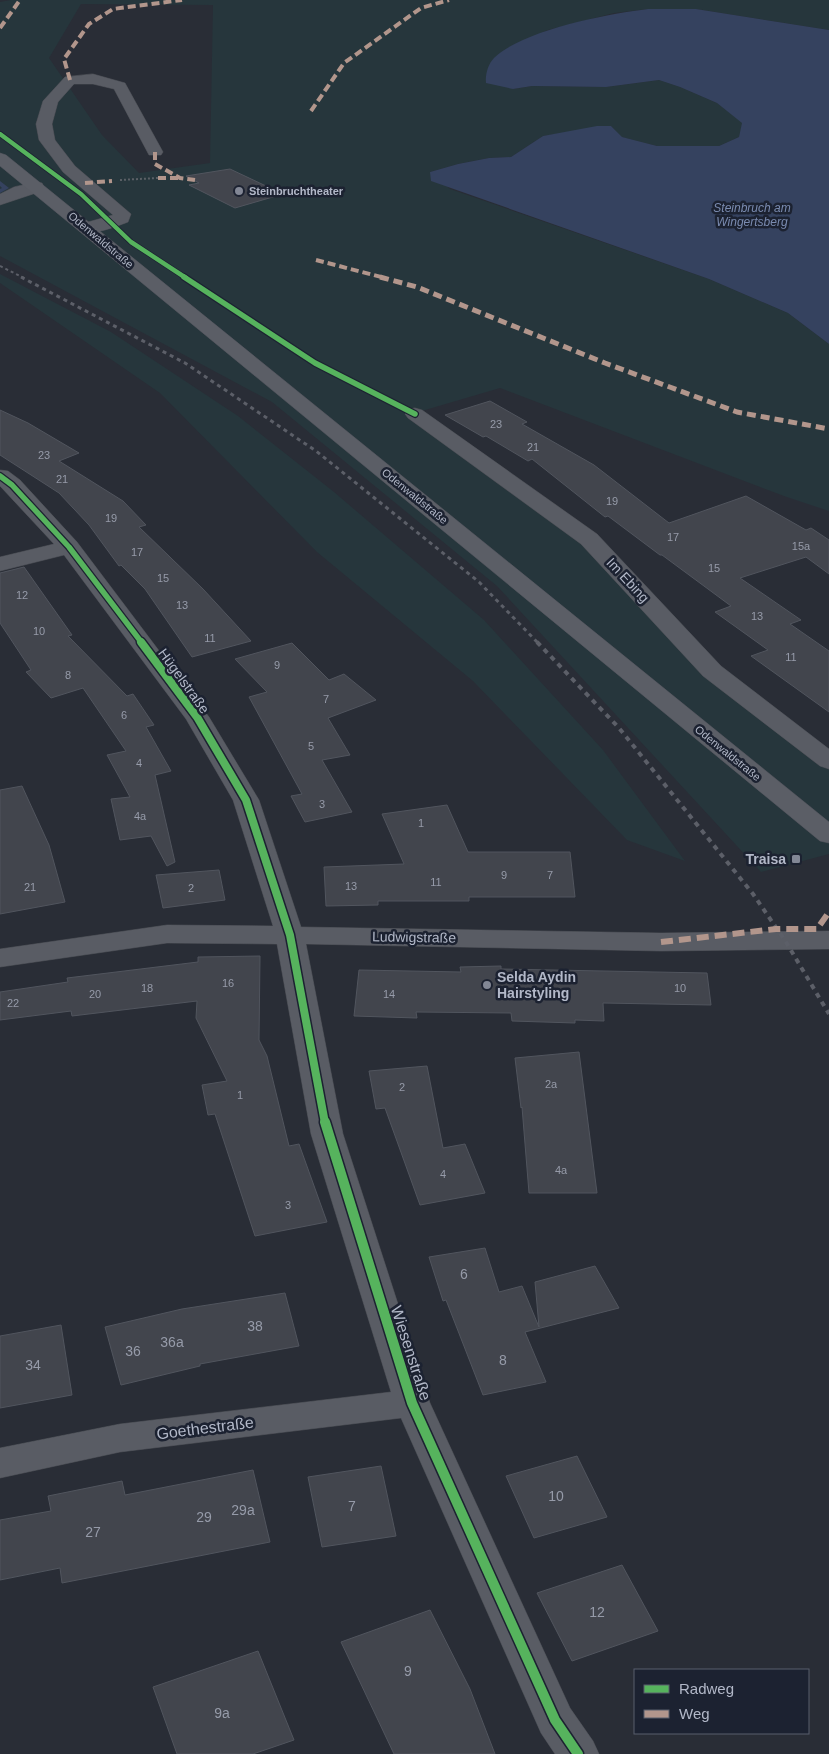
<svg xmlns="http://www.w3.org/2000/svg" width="829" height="1754" font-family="Helvetica,sans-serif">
<rect width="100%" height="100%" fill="#292d36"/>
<path fill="#26363c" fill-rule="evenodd" d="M11,0H829V30L696,9H648L614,13L548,30L509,48L513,89L532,86L606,87L659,80L680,87L717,103L743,123L739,137L719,146H657L621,137L611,126L543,136L511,157L489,158L458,164L430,172L450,189L709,279L788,313L829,344V511L784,496L500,388L415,413L589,539L712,671L829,761V854L761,872L497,586L272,402L0,256V2ZM81,4L213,5L210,163L139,173L102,135L49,58Z
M0,274L111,332L238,416L334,492L484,620L603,750L685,861L627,840L473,681L317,552L160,393L0,283Z"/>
<path fill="#35425f" d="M648,9H696L829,30V344L788,313L709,279L431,181L430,172L458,164L489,158L511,157L543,136L597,126H611L622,137L657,146H719L739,137L742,123L717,103L680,87L659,80L606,87L532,86L513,89L486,83C485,75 488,64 494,58C523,30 607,14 648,9Z"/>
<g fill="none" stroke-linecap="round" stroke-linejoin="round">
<path fill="#35425f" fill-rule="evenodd" d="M0,181L9,188L0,193V189L2,188L0,186Z"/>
</g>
<path fill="#42454d" stroke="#51555e" d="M230,169L283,194L235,208L189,185L199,183L186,176Z
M490,401L527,422L522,424L594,465L669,523L746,496L806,530L811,528L829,540V574L806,557L740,578L801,620L790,624L829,651V712L751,656L768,650L715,612L731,606L662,555H660L608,516L605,517L532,459L528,461L486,436L483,437L445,415Z
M0,410L28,423L79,453L59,461L123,501L146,525L139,527L203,589L251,641L192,657L145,589L121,565L119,566L89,525L59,493L0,455Z
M24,567L72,635L68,636L127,696L133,694L154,725L146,727L171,771L155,775L175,862L167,866L151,836L120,840L111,799L130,797L107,755L126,751L83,688L51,698L26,672L31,670L0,623V573Z
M292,643L329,680L344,674L376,700L328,718L350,755L322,760L352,812L305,822L291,796L302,794L249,697L267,692L235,659Z
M22,786L49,845L65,902L0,914V790Z
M447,805L468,852H570L575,897H469V901H378V905L326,906L324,867L404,864L382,814Z
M219,870L225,900L163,908L156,875Z
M260,956L259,1040L267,1056L289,1146L299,1144L327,1222L255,1236L215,1114L208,1115L202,1085L227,1081L196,1018L197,1001L72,1016L71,1011L0,1020V992L68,982L67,978L198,962V957Z
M501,966V969L707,973L711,1005L603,1003L604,1021L575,1020V1023L512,1021L511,1013L416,1012L417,1018L354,1016L359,970L461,972L460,967Z
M579,1052L597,1193H529L522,1107L521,1108L515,1058Z
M427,1066L443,1148L465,1144L485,1193L420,1205L385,1108L376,1109L369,1071Z
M485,1248L499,1292L522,1286L539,1327L535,1282L595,1266L619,1308L525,1332L546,1382L483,1395L446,1300L443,1301L429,1257Z
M285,1293L299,1346L200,1364V1366L121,1385L105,1327L182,1309Z
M61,1325L72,1395L0,1408V1336Z
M577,1456L607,1517L534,1538L506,1476Z
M381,1466L396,1536L322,1547L308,1477Z
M253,1470L270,1542L62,1583L60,1568L0,1580V1520L51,1511L48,1496L122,1481L125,1495Z
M622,1565L658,1631L572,1661L537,1593Z
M430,1610L470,1689L495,1754H394L341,1642Z
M258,1651L294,1740L253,1754H177L153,1687Z"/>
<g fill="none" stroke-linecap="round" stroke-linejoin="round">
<defs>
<path id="minor" d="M93,74L125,83L163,152L161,155H149L114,89L93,84H74L58,102L52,124L55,140L75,166L131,214L128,222C115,227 95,235 81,232L78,228L81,224L113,215L63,172L39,140L36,124L43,101L65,77Z
M36,182L42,183L44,187L42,191L0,205V194L14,187Z
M415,408L422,410L597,534L721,666L829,749V769L820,766L703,676L581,544L408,418L405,414L408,410Z
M0,470L8,471L20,480L77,542L209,717L259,800L301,927L661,933L829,931V949L661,951L306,944L343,1134L430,1403L570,1708L593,1741L599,1754H555L541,1733L401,1418L120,1452L0,1478V1448L120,1424L391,1392L311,1134L277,944L167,943L0,967V949L167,925L273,926L233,800L186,719L64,555L0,571V557L54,544L0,486Z"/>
<path id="major" d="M0,153L6,155L829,822V843L820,841L0,166Z"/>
</defs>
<use href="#minor" stroke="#45484f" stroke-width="1"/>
<use href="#major" stroke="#464a53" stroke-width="1"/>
<path stroke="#5b6066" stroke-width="2" stroke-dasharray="2 2" stroke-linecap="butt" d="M120,180L158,178"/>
<use href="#minor" fill="#595c64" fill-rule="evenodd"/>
<use href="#major" fill="#5b5e66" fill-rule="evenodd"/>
<path stroke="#5c5f68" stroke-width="2" stroke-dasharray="3 3" stroke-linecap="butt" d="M0,266L24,278"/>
<path stroke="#5c5f68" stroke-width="3" stroke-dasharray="4 4" stroke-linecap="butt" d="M21,277L185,363L316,451L479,582L538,643"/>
<path stroke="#5c5f68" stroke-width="4" stroke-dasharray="5 5" stroke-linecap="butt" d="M537,642L619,728L753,894L786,942L829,1014"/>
<path stroke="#b2968c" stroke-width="4" stroke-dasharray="8 4" stroke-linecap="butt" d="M0,28L20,0
M70,80L64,59L89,24L113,9L182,0
M311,111L344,63L421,8L449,0
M155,152V164L180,178L195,180
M158,178H178
M85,183L112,181
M316,260L385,278"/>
<path stroke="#b2968c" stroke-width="5" stroke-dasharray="9 5" stroke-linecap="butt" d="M380,277L417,287L605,363L737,412L829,429"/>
<path stroke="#b2968c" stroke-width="6" stroke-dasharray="12 6" stroke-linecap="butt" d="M661,942L776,929H817L829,912"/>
<defs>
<path id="cycleway-far3" d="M0,134L81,194L131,242L186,278"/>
<path id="cycleway-far2" d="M184,277L315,363L415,414
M0,476L12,485L69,547L142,643"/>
<path id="cycleway-far1" d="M141,642L197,717L246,800L290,935L325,1123"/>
<path id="cycleway" d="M325,1122L412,1403L555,1720L578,1754"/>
</defs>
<use href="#cycleway-far3" stroke="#1c2231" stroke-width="6"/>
<use href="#cycleway-far2" stroke="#1c2231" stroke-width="8"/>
<use href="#cycleway-far1" stroke="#1c2231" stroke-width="11"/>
<use href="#cycleway" stroke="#1c2231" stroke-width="13"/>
<use href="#cycleway-far3" stroke="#56b35d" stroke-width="4.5"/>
<use href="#cycleway-far2" stroke="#56b35d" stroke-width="5.5"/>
<use href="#cycleway-far1" stroke="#56b35d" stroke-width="8"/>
<use href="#cycleway" stroke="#56b35d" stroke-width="10"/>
</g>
<g fill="#828795" stroke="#1c2231" stroke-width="2">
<circle cx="239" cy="191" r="5"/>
<rect x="791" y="854" width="10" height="10" rx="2.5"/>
<circle cx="487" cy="985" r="5"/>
</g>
<g text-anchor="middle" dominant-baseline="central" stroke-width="5" stroke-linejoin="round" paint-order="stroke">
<g font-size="11" font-weight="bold" fill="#b2b8c8" stroke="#1c2231" text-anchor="start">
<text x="249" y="191">Steinbruchtheater</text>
</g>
<g font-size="11" fill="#b2b8c8" stroke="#1c2231">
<text transform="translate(101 240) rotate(40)">Odenwaldstraße</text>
<text transform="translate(415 496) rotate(39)">Odenwaldstraße</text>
<text transform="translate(728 753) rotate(39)">Odenwaldstraße</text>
</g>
<g font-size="11" fill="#969ba9">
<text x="496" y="424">23</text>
<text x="533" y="447">21</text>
<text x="44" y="455">23</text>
<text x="62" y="479">21</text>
<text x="612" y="501">19</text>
<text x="111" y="518">19</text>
<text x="673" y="537">17</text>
<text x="801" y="546">15a</text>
<text x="137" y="552">17</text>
<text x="714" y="568">15</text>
<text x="163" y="578">15</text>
<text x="22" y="595">12</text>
<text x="182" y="605">13</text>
<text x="757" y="616">13</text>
<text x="39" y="631">10</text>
<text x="210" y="638">11</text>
<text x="791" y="657">11</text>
<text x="277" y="665">9</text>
<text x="68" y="675">8</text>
<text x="326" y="699">7</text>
<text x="124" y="715">6</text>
<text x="311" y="746">5</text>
<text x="139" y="763">4</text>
<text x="322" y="804">3</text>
<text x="140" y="816">4a</text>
<text x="421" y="823">1</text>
<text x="504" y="875">9</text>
<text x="550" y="875">7</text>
<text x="436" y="882">11</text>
<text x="351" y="886">13</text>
<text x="30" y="887">21</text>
<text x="191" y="888">2</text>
<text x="228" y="983">16</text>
<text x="147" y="988">18</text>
<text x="680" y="988">10</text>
<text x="95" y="994">20</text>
<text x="389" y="994">14</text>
<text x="13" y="1003">22</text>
<text x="551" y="1084">2a</text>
<text x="402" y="1087">2</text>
<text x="240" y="1095">1</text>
<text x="561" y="1170">4a</text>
<text x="443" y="1174">4</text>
<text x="288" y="1205">3</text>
</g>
<g font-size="12" font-style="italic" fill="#7a8bb0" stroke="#1c2231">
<text x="752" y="208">Steinbruch am<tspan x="752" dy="14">Wingertsberg</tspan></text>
</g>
<g font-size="14" fill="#b2b8c8" stroke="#1c2231">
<text transform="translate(628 580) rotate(47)">Im Ebing</text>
<text transform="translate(184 681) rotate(54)">Hügelstraße</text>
<text transform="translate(414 937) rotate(1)">Ludwigstraße</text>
</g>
<g font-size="14" font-weight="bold" fill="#b2b8c8" stroke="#1c2231" text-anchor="end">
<text x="786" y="859">Traisa</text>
<text x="497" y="977" text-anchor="start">Selda Aydin<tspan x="497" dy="16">Hairstyling</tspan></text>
</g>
<g font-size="14" fill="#969ba9">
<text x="464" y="1274">6</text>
<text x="255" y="1326">38</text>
<text x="172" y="1342">36a</text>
<text x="133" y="1351">36</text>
<text x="503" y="1360">8</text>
<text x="33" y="1365">34</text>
<text x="556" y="1496">10</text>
<text x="352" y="1506">7</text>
<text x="243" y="1510">29a</text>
<text x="204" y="1517">29</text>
<text x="93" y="1532">27</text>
<text x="597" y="1612">12</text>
<text x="408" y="1671">9</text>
<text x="222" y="1713">9a</text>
</g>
<g font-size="16" fill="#b2b8c8" stroke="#1c2231">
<text transform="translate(411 1353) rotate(72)">Wiesenstraße</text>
<text transform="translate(205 1428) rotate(-7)">Goethestraße</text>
</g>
</g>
<rect x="634" y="1669" width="175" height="65" fill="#1c2231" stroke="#585e6d"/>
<rect x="644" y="1685" width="25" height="8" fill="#56b35d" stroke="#585e6d"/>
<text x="679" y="1694" font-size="15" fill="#b2b8c8">Radweg</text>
<rect x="644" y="1710" width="25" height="8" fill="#b2968c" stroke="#585e6d"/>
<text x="679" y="1719" font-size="15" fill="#b2b8c8">Weg</text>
</svg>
